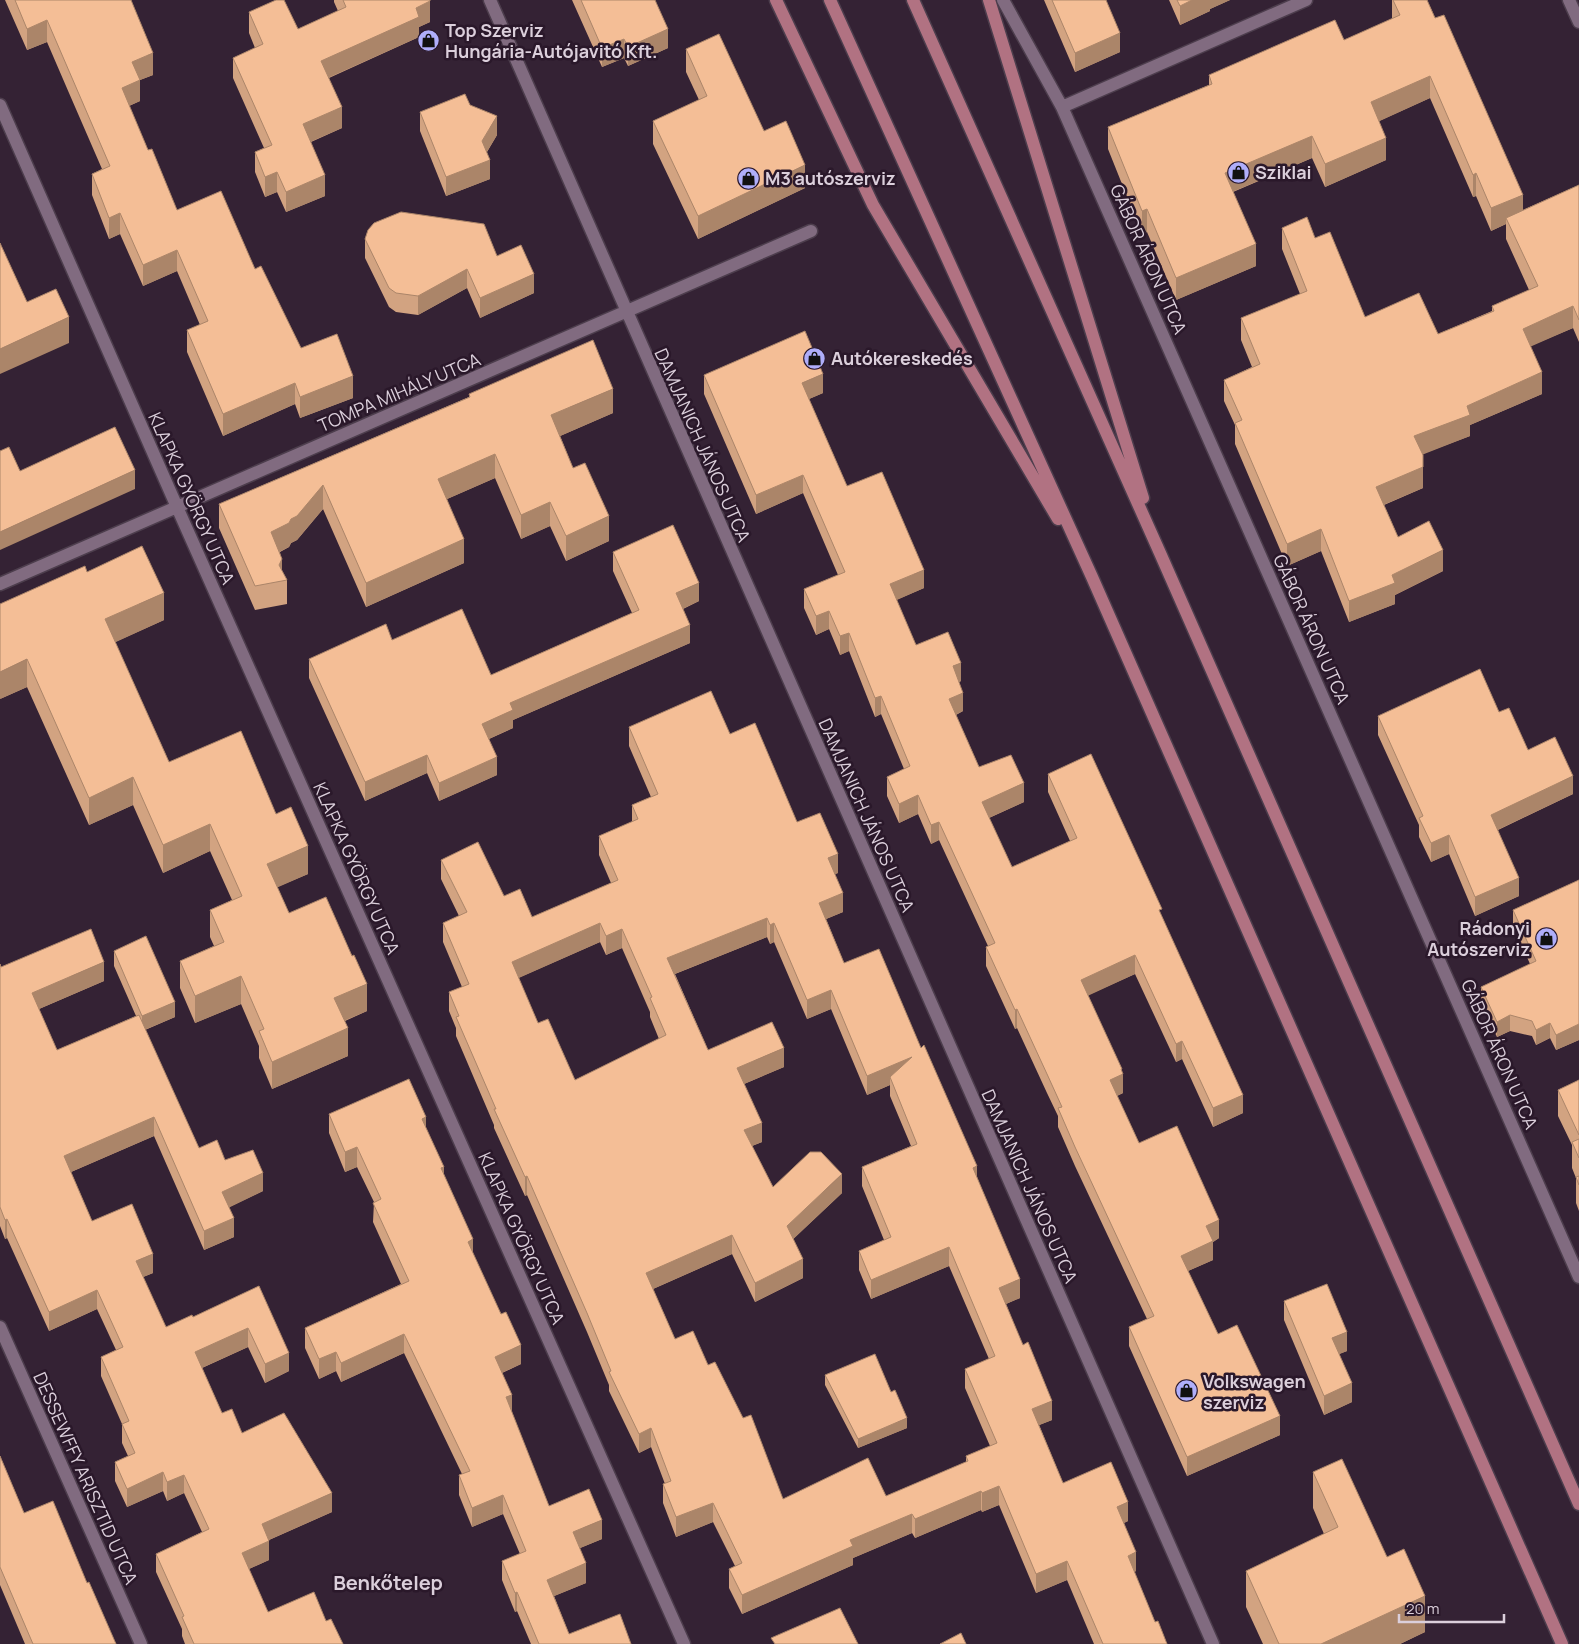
<svg xmlns="http://www.w3.org/2000/svg" width="1579" height="1644" font-family="Manrope,sans-serif">
<rect width="100%" height="100%" fill="#342234"/>
<g fill="none" stroke-linecap="round" stroke-linejoin="round">
<defs>
<path id="minor" d="M490,0L1213,1644
M1003,0L1062,107L1579,1277
M1569,0L1579,22
M0,105L177,507L684,1644
M1062,107L1306,0
M0,584L811,231
M0,1327L141,1644"/>
<path id="major" d="M776,0L873,205L1058,519
M830,0L1092,577L1562,1644
M913,0L1160,553L1579,1504
M989,0L1143,498"/>
</defs>
<use href="#minor" stroke="#4d3e4d" stroke-width="15"/>
<use href="#major" stroke="#4d3e4d" stroke-width="15"/>
<use href="#minor" stroke="#816b80" stroke-width="12"/>
<use href="#major" stroke="#b17282" stroke-width="12"/>
</g>
<path fill="#d2a381" fill-rule="evenodd" d="M5,0H131L153,75L140,80V101L129,106L148,150L177,210L255,269L301,348L353,398L300,418L295,404L223,436L187,352V330L200,325L177,271L143,286L120,234L109,239L92,195V174L102,169L69,93L47,42L27,50Z
M334,0H430V22L419,27V37L329,78L342,128L311,142L325,196L286,212L277,192L265,197L255,172V152L264,148L233,78V58L255,48L249,33V12L298,29L338,11L334,2Z
M572,0H655L668,48L628,66L624,58L602,67Z
M1044,0H1106L1120,52L1075,72Z
M1169,0H1230L1210,9V11L1180,25Z
M1392,0H1427L1523,210L1579,185V342L1573,328L1530,346L1542,394L1470,425V436L1422,454L1423,488L1384,505L1398,537L1443,571L1395,595V604L1349,622L1321,551L1287,566L1235,444V425L1224,401V380L1252,367L1241,340V318L1300,294L1282,249V228L1315,238L1365,317L1438,334L1492,311V306L1529,290L1506,239V224L1491,231L1476,196L1473,197L1430,98L1379,121L1386,160L1325,187L1312,158L1233,192L1256,266L1176,300L1147,232L1142,234L1108,149V127L1209,85V75L1344,40L1392,19Z
M686,49L764,131L805,188L698,239L653,144V121L699,100L686,72Z
M470,105L497,135L487,152L490,179L446,196L420,131V112Z
M365,239L497,256L534,293L480,318L467,288L418,315L396,312L389,307L365,258Z
M704,375L823,393L809,399L847,486L924,588L896,600L916,645L961,681L959,682L963,711L956,715L979,767L1024,802L989,818L1012,867L1070,841L1048,792V774L1162,917L1243,1113L1213,1127L1182,1059L1176,1062L1135,974L1088,995L1122,1072L1123,1093L1117,1096L1139,1143L1219,1238L1213,1242V1260L1188,1271L1218,1334L1280,1435L1187,1476L1129,1346V1327L1147,1319L1075,1166L1058,1127V1116L1047,1093L1017,1028L1015,1029L986,966V947L988,946L939,840L931,844L918,814L899,823L887,796V777L904,769L881,714L875,717L849,651L840,655L829,629L816,635L804,608V589L838,575L803,493L756,514L704,394Z
M469,394L613,413L560,436L573,468L609,541L566,561L550,526L521,539L495,478L447,499L464,563L366,607L323,509L297,540L291,543L289,547L280,552L282,571L287,580V604L255,610L219,528V504L469,397Z
M613,552L699,601L683,609L690,643L513,720V728L489,739L497,775L439,801L427,773L365,801L309,678V659L392,640L491,675L632,613L613,571Z
M87,572L164,620L115,642L169,762L276,814L308,874L277,887L289,913L367,1011L345,1021L348,1056L272,1089L259,1058V1046L241,1004L195,1023L180,988V961L214,946L210,937V910L232,900L210,851L163,873L133,805L89,825L27,687L0,699Z
M1499,712L1528,750L1573,794L1498,830L1519,896L1475,916L1449,854L1431,862L1419,837V825L1378,735V716Z
M629,727L730,734L797,822L838,873L835,874L843,912L826,919L844,963L921,1048L977,1177L1020,1298L1006,1304L1052,1420L1039,1425L1063,1483L1128,1521L1124,1523L1136,1571L1134,1572L1155,1622L1167,1644H1094L1067,1580L1036,1593L999,1505L982,1512L981,1510L915,1538L912,1533L853,1558V1565L742,1614L729,1588V1569L735,1566L713,1522L676,1537L663,1503V1484H665L651,1447L639,1453L609,1391V1385L587,1332L527,1195L525,1196L494,1128V1125L456,1036V1028L449,1011V992L462,987L443,942V923L459,916L441,879V860L504,896L532,917L611,883L599,855V836L632,822V805L651,797L629,746ZM767,937L770,944L774,942L807,1019L831,1009L867,1095L890,1085V1096L911,1146L862,1167V1186L884,1240L859,1251V1270L871,1299L949,1266L989,1359L965,1369V1388L990,1446L966,1456V1462L886,1496L783,1499L743,1418L708,1365L675,1339L653,1289L732,1254L755,1302L803,1278L793,1239L842,1193L773,1187L752,1146L762,1142L744,1084L784,1067L708,1050L675,974ZM600,942L606,955L622,948L650,1012V1017L659,1039L575,1080L538,1023L518,978Z
M1579,880V1040L1556,1050L1550,1038L1536,1045L1532,1036L1510,1031L1497,1037L1481,1003V987L1530,964L1513,925V910Z
M114,951L175,1017L145,1030L199,1148L225,1160L263,1191L229,1207L234,1237L204,1250L154,1136L71,1172L92,1221L153,1273L143,1277L166,1327L193,1317L259,1286L289,1371L265,1383L248,1347L202,1368L222,1413L242,1433L332,1512L269,1540V1560L249,1569L268,1612L326,1621L343,1644H185L182,1636V1629L156,1572V1554L202,1532L184,1493L167,1501L163,1491L127,1507L115,1481V1462L128,1456L122,1443V1424L101,1376V1357L116,1350L97,1309L49,1331L7,1238L5,1239L0,1226V964L1,967L104,981L39,1009L57,1050L136,1016L114,966Z
M1579,1080V1211L1576,1203V1178L1572,1168V1145L1558,1116V1090Z
M329,1114L426,1129L473,1254L521,1364L502,1373L512,1414L549,1506L602,1539L580,1548L586,1583L554,1596L569,1634L631,1644H531L517,1611L515,1612L502,1580V1561L520,1554L503,1514L472,1527L459,1495V1475L462,1474L404,1353L341,1382L336,1371L319,1379L305,1348V1328L401,1284L373,1222L374,1202L357,1167L345,1172L329,1133Z
M1284,1301L1347,1351L1339,1354L1352,1402L1324,1415L1284,1320Z
M825,1375L907,1428L858,1448L825,1385Z
M0,1456L24,1513L87,1583L116,1644H25L0,1585Z
M1313,1472L1387,1557L1425,1632L1400,1644H1263L1246,1607V1571L1324,1534L1313,1508Z"/>
<path fill="#ab8569" d="M1192,0H1230L1210,9V11L1180,25V6Z
M430,1V22L419,27V37L321,81V61L416,8Z
M47,20V42L27,50V29Z
M668,29V48L628,66V47Z
M1120,33V52L1075,72V53Z
M624,39V58L602,67V48Z
M153,53V75L140,80V101L122,109V88L132,62Z
M1430,76V98L1371,125V102Z
M342,107V128L303,145V124Z
M497,116V135L482,160V141Z
M1312,136V158L1225,195V173Z
M1386,138V160L1325,187V164Z
M490,160V179L446,196V177Z
M805,165V188L698,239V216Z
M277,172V192L265,197V177Z
M1476,173V196L1473,197V175Z
M325,175V196L286,212V192Z
M1523,195V217L1506,218V224L1491,231V208Z
M1147,209V232L1142,234V211Z
M120,213V234L109,239V218Z
M1256,244V266L1176,300V278Z
M177,250V271L143,286V265Z
M467,269V288L418,315V296Z
M534,274V293L480,318V298Z
M1573,306V328L1523,350V329Z
M69,317V343L0,374V349Z
M1542,372V394L1470,425V436L1414,458V436L1467,406Z
M823,374V393L802,402V383Z
M353,376V398L300,418V397Z
M295,383V404L223,436V414Z
M613,389V413L551,440V415Z
M495,454V478L438,503V479Z
M1423,467V488L1376,508V487Z
M135,470V489L0,550V532Z
M803,475V493L756,514V495Z
M323,485V509L297,540L291,543L289,547L271,556V532L291,519Z
M550,502V526L521,539V515Z
M609,516V541L566,561V536Z
M1321,529V551L1287,566V544Z
M464,539V563L366,607V583Z
M1443,550V571L1395,595V604L1349,622V601L1392,575Z
M282,559V581L279,565Z
M924,570V588L890,603V584Z
M699,583V601L676,612V593Z
M164,593V620L105,647V619Z
M829,611V629L816,635V616Z
M690,625V643L513,720V728L482,742V724L510,703Z
M849,633V651L840,655V636Z
M27,659V687L0,699V672Z
M961,663V681L953,685V666Z
M963,693V711L949,718V699Z
M881,696V714L875,717V698Z
M427,755V773L365,801V782Z
M497,757V775L439,801V783Z
M1573,776V794L1491,833V815Z
M133,777V805L89,825V798Z
M1024,783V802L982,821V802Z
M918,795V814L899,823V804Z
M939,822V840L931,844V825Z
M210,824V851L163,873V845Z
M1449,835V854L1431,862V843Z
M308,846V874L267,892V864Z
M838,854V873L828,877V858Z
M1519,878V896L1475,916V897Z
M843,893V912L819,922V903Z
M767,918V937L667,977V958Z
M600,923V942L512,981V962Z
M774,923V942L770,944V925Z
M622,929V948L606,955V936Z
M1135,955V974L1081,999V980Z
M104,962V981L32,1012V993Z
M241,976V1004L195,1023V996Z
M367,984V1011L334,1025V998Z
M831,990V1009L807,1019V1000Z
M175,1002V1017L142,1031V1016Z
M1017,1009V1028L1015,1029V1010Z
M1510,1015V1031L1497,1037V1022Z
M1550,1023V1038L1536,1045V1030Z
M1579,1024V1040L1556,1050V1035Z
M348,1028V1056L272,1089V1062Z
M1182,1041V1059L1176,1062V1044Z
M784,1048V1067L737,1087V1068Z
M912,1057L890,1077V1085L867,1095V1076Z
M1121,1069H1122V1075L1123,1074V1093L1110,1099V1080Z
M1243,1095V1113L1213,1127V1108Z
M154,1117V1136L64,1175V1156Z
M426,1117V1136L422,1119Z
M762,1123V1142L744,1149V1130Z
M357,1147V1167L345,1172V1152Z
M977,1166V1185L973,1168Z
M444,1167V1186L441,1168Z
M263,1173V1191L222,1211V1192Z
M842,1174V1193L787,1245V1226Z
M527,1176V1195L525,1196V1177Z
M234,1218V1237L204,1250V1231Z
M7,1219V1238L5,1239V1220Z
M1219,1220V1238L1213,1242V1260L1181,1274V1256L1206,1226Z
M732,1235V1254L646,1292V1273Z
M473,1239V1259L468,1242Z
M949,1247V1266L871,1299V1280Z
M153,1254V1273L136,1280V1261Z
M803,1259V1278L755,1302V1283Z
M1020,1279V1298L999,1307V1288Z
M97,1290V1309L49,1331V1312Z
M248,1328V1347L195,1371V1352Z
M1347,1332V1351L1332,1357V1338Z
M404,1334V1353L341,1382V1363Z
M521,1345V1364L495,1376V1357Z
M336,1352V1371L319,1379V1359Z
M289,1353V1371L265,1383V1364Z
M1352,1383V1402L1324,1415V1396Z
M512,1395V1414L506,1397Z
M1052,1401V1420L1032,1428V1409Z
M1280,1416V1435L1187,1476V1457Z
M907,1418V1428L858,1448V1439Z
M651,1428V1447L639,1453V1434Z
M163,1472V1491L127,1507V1489Z
M184,1475V1493L167,1501V1482Z
M999,1486V1505L982,1512V1493Z
M981,1491V1510L915,1538V1519Z
M332,1493V1512L262,1543V1524Z
M503,1495V1514L472,1527V1508Z
M1128,1502V1521L1117,1526V1507Z
M713,1503V1522L676,1537V1517Z
M912,1514V1533L853,1558V1565L742,1614V1595L850,1540Z
M602,1520V1539L573,1551V1532Z
M269,1541V1560L242,1572V1553Z
M1136,1552V1571L1128,1575V1556Z
M1067,1561V1580L1036,1593V1574Z
M586,1563V1583L547,1599V1580Z
M517,1592V1611L515,1612V1593Z
M1425,1596V1632L1400,1644H1321Z"/>
<path fill="#f4be96" stroke="#ab8569" fill-rule="evenodd" d="M15,0H131L153,53L132,62L140,80L122,88L148,150L152,149L177,210L221,191L255,269L261,266L301,348L337,334L353,376L300,397L295,383L223,414L187,330L208,321L177,250L143,265L120,213L109,218L92,174L110,166L69,71L47,20L27,29Z
M276,0H284L298,29L346,7L343,0H430V1L416,8L419,17L321,61L342,107L303,124L325,175L286,192L277,172L265,177L255,152L272,145L233,58L263,44L249,12Z
M581,0H655L668,29L628,47L624,39L602,48Z
M1052,0H1106L1120,33L1075,53Z
M1177,0H1192L1180,6Z
M1393,0H1427L1435,18L1444,15L1523,195L1491,208L1476,173L1473,175L1430,76L1371,102L1386,138L1325,164L1312,136L1225,173L1256,244L1176,278L1147,209L1142,211L1108,127L1212,84L1209,75L1335,20L1344,40L1400,15Z
M719,34L764,131L786,121L805,165L698,216L653,121L707,96L686,49Z
M465,94L470,105L497,116L482,141L490,160L446,177L420,112Z
M1579,185V320L1573,306L1523,329L1542,372L1467,406L1470,415L1414,436L1423,455V467L1376,487L1398,537L1429,521L1443,550L1392,575L1395,583L1349,601L1321,529L1287,544L1235,423L1242,420L1224,380L1260,364L1241,318L1307,291L1282,228L1307,217L1315,238L1330,232L1365,317L1419,293L1438,334L1494,311L1492,306L1538,286L1506,218Z
M401,212L484,224L497,256L521,245L534,274L480,298L467,269L418,296L396,293L389,288L365,239L368,230L374,223Z
M0,243L27,302L56,289L69,317L0,349Z
M805,331L823,374L802,383L847,486L882,472L924,570L890,584L916,645L948,632L961,663L953,666L963,693L949,699L979,767L1011,755L1024,783L982,802L1012,867L1077,838L1048,774L1091,754L1162,909L1159,910L1243,1095L1213,1108L1182,1041L1176,1044L1135,955L1081,980L1122,1069H1121L1123,1074L1110,1080L1139,1143L1177,1126L1219,1220L1206,1226L1213,1241L1181,1256L1218,1334L1237,1325L1280,1416L1187,1457L1129,1327L1154,1316L1075,1147L1058,1108L1062,1107L1047,1074L1017,1009L1015,1010L986,947L995,943L939,822L931,825L918,795L899,804L887,777L910,766L881,696L875,698L849,633L840,636L829,611L816,616L804,589L845,572L803,475L756,495L704,375Z
M593,340L613,389L551,415L573,468L585,463L609,516L566,536L550,502L521,515L495,454L438,479L464,539L366,583L323,485L297,516L291,519L289,523L271,532L282,559L279,565L287,580L255,586L219,504L470,397L469,394Z
M115,427L135,470L0,532V451L9,447L20,471Z
M673,525L699,583L676,593L690,625L510,703L513,710L482,724L497,757L439,783L427,755L365,782L309,659L386,624L392,640L462,609L491,675L639,610L613,552Z
M142,546L164,593L105,619L169,762L241,731L276,814L291,807L308,846L267,864L289,913L326,897L352,956L354,955L367,984L334,998L348,1028L272,1062L259,1031L264,1029L241,976L195,996L180,961L224,942L210,910L242,896L210,824L163,845L133,777L89,798L27,659L0,672V604L85,566L87,572Z
M1480,669L1499,712L1509,708L1528,750L1555,737L1573,776L1491,815L1519,878L1475,897L1449,835L1431,843L1419,818L1423,816L1378,716Z
M711,691L730,734L755,723L797,822L820,813L838,854L828,858L843,893L819,903L844,963L879,949L921,1048L924,1045L977,1166L973,1168L1020,1279L999,1288L1023,1345L1028,1342L1052,1401L1032,1409L1063,1483L1111,1462L1128,1502L1117,1507L1136,1552L1128,1556L1155,1622L1158,1621L1167,1644H1103L1067,1561L1036,1574L999,1486L982,1493L981,1491L915,1519L912,1514L850,1540L853,1546L742,1595L729,1569L742,1563L713,1503L676,1517L663,1484L671,1481L651,1428L639,1434L609,1372L611,1371L587,1313L527,1176L525,1177L494,1109H496L456,1017L459,1016L449,992L469,984L443,923L467,912L441,860L478,842L504,896L520,889L532,917L618,880L599,836L638,819L632,805L658,794L629,727ZM767,918L770,925L774,923L807,1000L831,990L867,1076L912,1057L890,1077L917,1144L862,1167L891,1237L859,1251L871,1280L949,1247L995,1356L965,1369L997,1443L966,1456L968,1461L886,1496L868,1458L783,1499L751,1415L743,1418L715,1362L708,1365L693,1331L675,1339L646,1273L732,1235L755,1283L803,1259L787,1226L842,1174L821,1152H810L773,1187L744,1130L762,1123L737,1068L784,1048L772,1022L708,1050L667,958ZM600,923L606,936L622,929L652,997L650,998L666,1035L575,1080L548,1019L538,1023L512,962Z
M1579,880V1024L1556,1035L1550,1023L1536,1030L1532,1021L1510,1015L1497,1022L1481,987L1536,961L1513,910Z
M91,929L104,962L32,993L57,1050L139,1015L199,1148L217,1140L225,1160L253,1150L263,1173L222,1192L234,1218L204,1231L154,1117L64,1156L92,1221L132,1204L153,1254L136,1261L166,1327L192,1315L193,1317L259,1286L289,1353L265,1364L248,1328L195,1352L222,1413L232,1409L242,1433L284,1413L332,1493L262,1524L269,1541L242,1553L268,1612L314,1592L326,1621L331,1619L343,1644H194L182,1617L184,1616L156,1554L209,1529L184,1475L167,1482L163,1472L127,1489L115,1462L135,1453L122,1424L129,1421L101,1357L123,1347L97,1290L49,1312L7,1219L5,1220L0,1207V964L1,967Z
M146,936L175,1002L142,1016L114,951Z
M409,1079L426,1117L422,1119L444,1167L441,1168L473,1239L468,1242L501,1314L506,1312L521,1345L495,1357L512,1395L506,1397L549,1506L589,1489L602,1520L573,1532L586,1563L547,1580L569,1634L620,1614L631,1644H539L517,1592L515,1593L502,1561L526,1551L503,1495L472,1508L459,1475L470,1471L404,1334L341,1363L336,1352L319,1359L305,1328L409,1281L373,1203L381,1199L357,1147L345,1152L329,1114Z
M1579,1080V1135L1558,1090Z
M1579,1139V1158L1572,1142Z
M1579,1176V1185L1576,1177Z
M1327,1284L1347,1332L1332,1338L1352,1383L1324,1396L1284,1301Z
M875,1354L891,1392L895,1390L907,1418L858,1439L825,1375Z
M0,1456L24,1513L53,1501L87,1583L89,1582L116,1644H33L0,1567Z
M1342,1459L1387,1557L1404,1549L1425,1596L1321,1644H1279L1246,1571L1338,1527L1313,1472Z
M840,1608L858,1644H775L771,1638Z
M961,1633L966,1644H940Z"/>
<defs>
<symbol id="shop-disc" viewBox="-11 -11 22 22"><circle r="9.5" fill="#afaefa" stroke="#2a182a"/><path d="M-5-2.5h2.3a2.7 3.5 0 0 1 5.4 0H5L5.5 6h-11ZM-1.5-2.5h3a1.5 2.3 0 0 0-3 0Z" fill="#111"/></symbol>
</defs>
<g fill-rule="evenodd">
<use href="#shop-disc" x="416" y="28" width="25" height="25"/>
<use href="#shop-disc" x="1226" y="160" width="25" height="25"/>
<use href="#shop-disc" x="736" y="166" width="25" height="25"/>
<use href="#shop-disc" x="802" y="346" width="25" height="25"/>
<use href="#shop-disc" x="1534" y="926" width="25" height="25"/>
<use href="#shop-disc" x="1174" y="1378" width="25" height="25"/>
</g>
<g text-anchor="middle" dominant-baseline="central" stroke-width="5" stroke-linejoin="round" paint-order="stroke">
<g font-size="18" font-weight="bold" fill="#dbcfdb" stroke="#2a182a" text-anchor="start">
<text x="445" y="30">Top Szerviz<tspan x="445" dy="21">Hungária-Autójavitó Kft.</tspan></text>
<text x="1255" y="172">Sziklai</text>
<text x="765" y="178">M3 autószerviz</text>
<text x="831" y="358">Autókereskedés</text>
<text x="1530" y="928" text-anchor="end">Rádonyi<tspan x="1530" dy="21">Autószerviz</tspan></text>
<text x="1203" y="1381">Volkswagen<tspan x="1203" dy="21">szerviz</tspan></text>
</g>
<g font-size="18" fill="#dbcfdb" stroke="#2a182a">
<text transform="translate(1149 259) rotate(66)">GÁBOR ÁRON UTCA</text>
<text transform="translate(399 392) rotate(-23)">TOMPA MIHÁLY UTCA</text>
<text transform="translate(703 445) rotate(66)">DAMJANICH JÁNOS UTCA</text>
<text transform="translate(192 498) rotate(66)">KLAPKA GYÖRGY UTCA</text>
<text transform="translate(1312 629) rotate(66)">GÁBOR ÁRON UTCA</text>
<text transform="translate(867 815) rotate(66)">DAMJANICH JÁNOS UTCA</text>
<text transform="translate(357 868) rotate(66)">KLAPKA GYÖRGY UTCA</text>
<text transform="translate(1500 1054) rotate(66)">GÁBOR ÁRON UTCA</text>
<text transform="translate(1030 1186) rotate(66)">DAMJANICH JÁNOS UTCA</text>
<text transform="translate(522 1238) rotate(66)">KLAPKA GYÖRGY UTCA</text>
<text transform="translate(86 1478) rotate(66)">DESSEWFFY ARISZTID UTCA</text>
</g>
<g font-size="20" font-weight="bold" fill="#dbcfdb" stroke="#2a182a">
<text x="388" y="1582">Benkőtelep</text>
</g>
</g>
<path d="M1399 1614v8h105v-8" fill="none" stroke="#dbcfdb" stroke-width="2.5"/>
<text x="1406" y="1614" font-size="15" fill="#dbcfdb" stroke="#2a182a" stroke-width="4" paint-order="stroke">20 m</text>
</svg>
